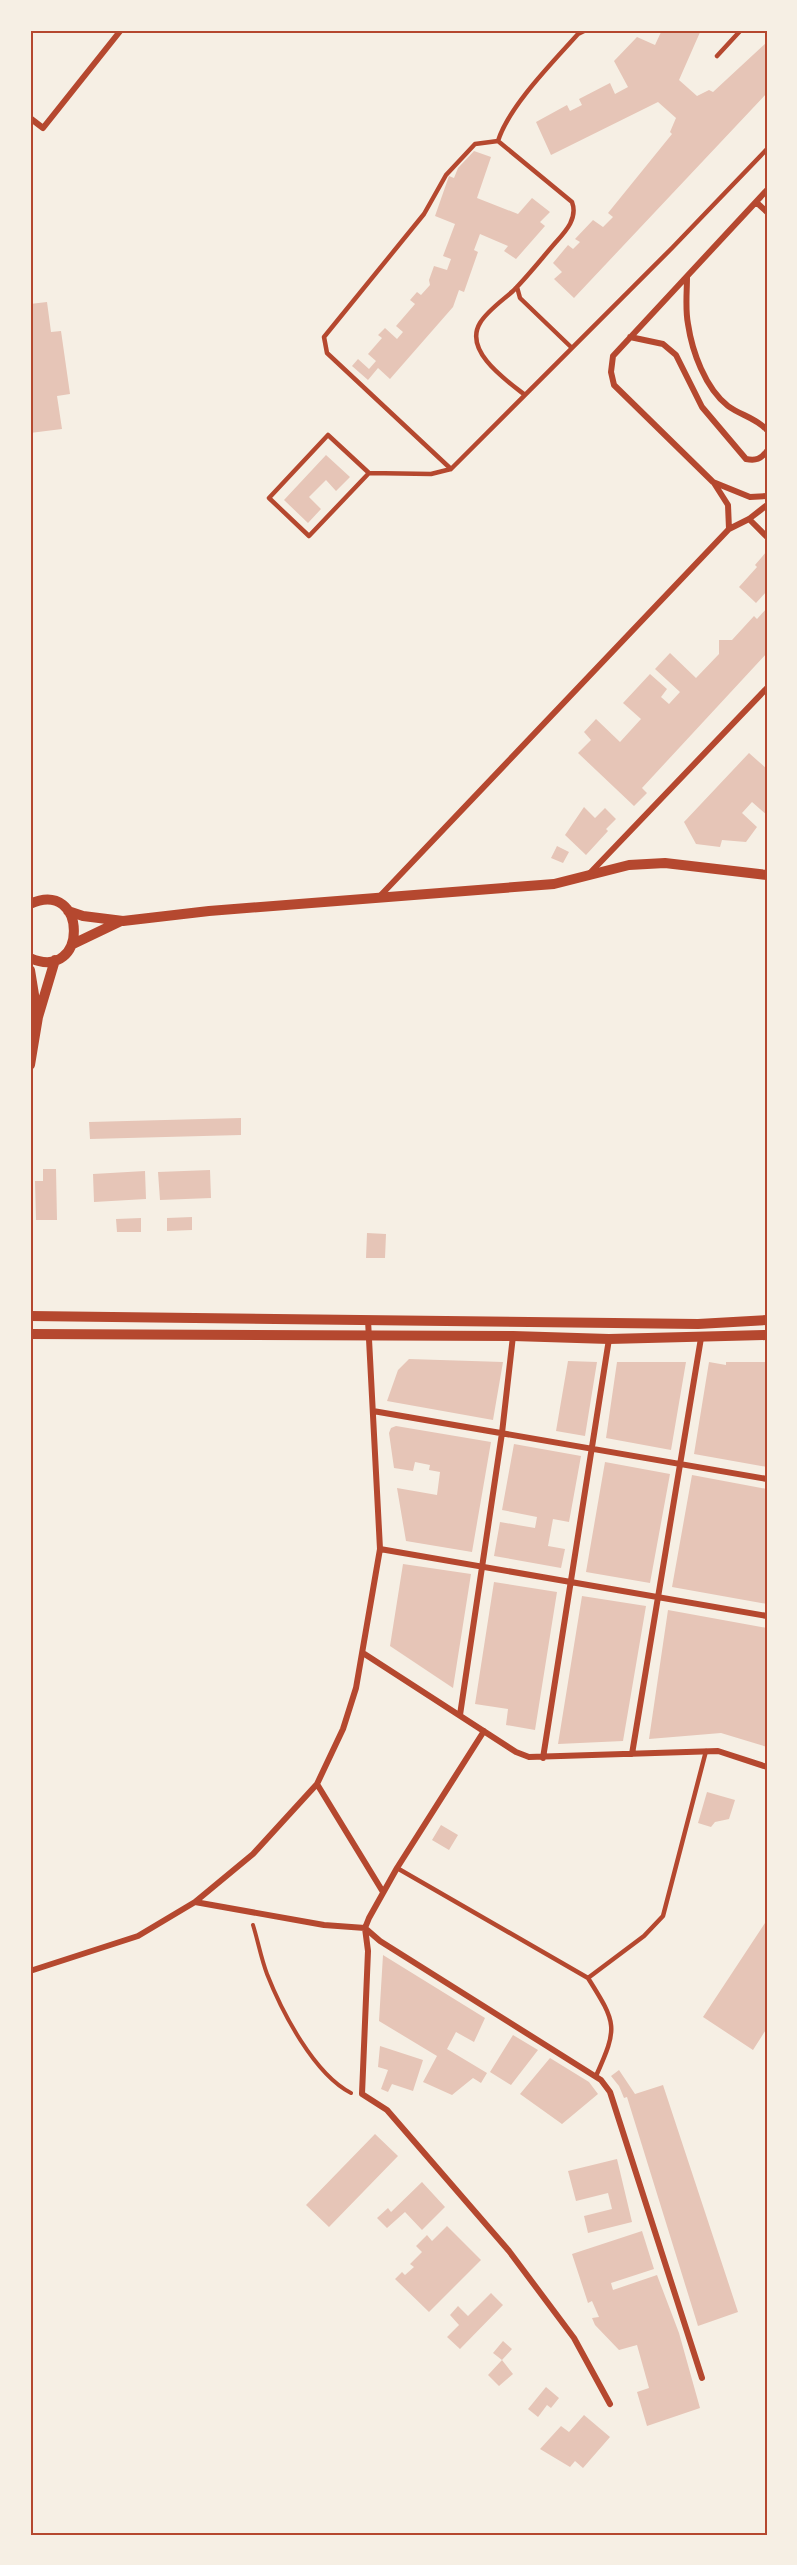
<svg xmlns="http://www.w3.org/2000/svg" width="797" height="2565" font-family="'PT Sans',sans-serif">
<rect width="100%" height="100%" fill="#f6efe4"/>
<path fill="#e6c5b7" d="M662,30H701L679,80L697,96L709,90L713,92L767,42V93L574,298L554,279L562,272L553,263L568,245L573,249L580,242L575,239L593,220L603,227L613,217L608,213L672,134L670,132L676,118L658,102L551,155L536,122L567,105L570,111L582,105L579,99L610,83L615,94L628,87L614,61L637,37L655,45Z
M474,151L491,157L477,198L518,214L532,198L550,212L540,222L545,226L516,259L504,251L508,246L480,234L474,250L478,252L464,292L459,290L453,307L390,379L378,368L368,380L352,366L358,359L369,369L376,361L368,354L382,338L378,335L385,328L397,339L403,332L396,326L415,304L410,300L417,292L421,295L430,285L429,280L434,266L447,270L451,259L443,256L455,224L435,216L449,176L454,178L458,168Z
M47,302L51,332L61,331L70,394L57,396L62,429L30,433V304Z
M326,455L350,477L336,491L326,480L309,497L321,509L308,523L284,500Z
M767,551V591L756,603L739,587L757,567L755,565Z
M767,608V653L642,788L647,793L634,806L578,753L591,740L584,732L596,719L620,742L641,719L623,703L650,674L667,689L661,697L669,704L680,692L655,669L670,653L696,678L719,654V640H732L754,616L757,619Z
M749,753L767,769V815L752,802L742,813L757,827L746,842L722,840L720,847L696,844L684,822Z
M584,807L595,818L605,808L616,819L606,829L608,831L586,855L565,835Z
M557,846L569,852L563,863L551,858Z
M241,1118V1135L90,1139L89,1122Z
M43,1169H56L57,1220H36L35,1181H43Z
M210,1170L211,1198L160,1200L158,1172Z
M145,1171L146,1199L94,1202L93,1174Z
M192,1217V1230L167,1231V1218Z
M141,1218V1232H117L116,1219Z
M367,1233L386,1234L385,1258H366Z
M409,1359L503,1362L493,1420L387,1401L398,1370Z
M568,1361L597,1362L585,1436L556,1431Z
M617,1362H686L671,1450L606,1438Z
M709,1362L726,1365V1362H767V1467L694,1454Z
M396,1426L491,1442L472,1552L406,1541L397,1488L437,1495L440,1472L429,1470L430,1465L415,1462L413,1471L394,1468L389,1433L391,1428Z
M514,1444L581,1456L569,1522L553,1519L548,1546L565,1549L561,1568L494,1556L500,1522L535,1528L537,1517L502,1510Z
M605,1462L670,1474L650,1583L586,1572Z
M692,1475L767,1489V1604L672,1587Z
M403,1564L471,1574L453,1688L390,1646Z
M494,1582L557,1592L535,1730L506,1725L508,1709L475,1704Z
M582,1596L646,1606L623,1741L558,1744Z
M668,1610L767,1628V1747L721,1733L649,1739Z
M707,1792L735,1800L729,1819L715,1822L711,1827L698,1823Z
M441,1825L458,1835L449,1850L432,1840Z
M767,1920V2028L753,2050L703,2017Z
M383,1955L485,2018L474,2042L456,2032L447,2049L487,2073L481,2083L473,2078L452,2095L423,2082L437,2056L379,2021Z
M513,2035L538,2050L511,2085L490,2072Z
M380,2046L423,2060L413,2091L392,2084L388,2092L381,2089L388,2070L378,2067Z
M550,2058L589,2082L598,2094L562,2124L520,2094Z
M619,2070L635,2094L663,2085L738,2312L698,2326L627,2097L624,2098L619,2086L611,2076Z
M375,2134L398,2156L329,2227L306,2205Z
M617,2159L632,2222L588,2233L584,2216L612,2209L608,2193L576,2201L568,2171Z
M422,2182L445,2207L422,2230L405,2212L387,2228L377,2218L388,2208L391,2212Z
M447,2226L481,2260L429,2312L395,2279L402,2272L405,2275L414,2267L410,2264L422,2252L416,2246L427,2235L432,2241Z
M642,2231L654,2269L611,2283L613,2290L657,2275L679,2333L700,2408L647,2426L637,2392L649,2388L637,2345L619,2350L595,2325L592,2318L599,2317L592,2301L588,2303L572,2254Z
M491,2293L503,2305L460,2349L447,2337L459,2325L450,2315L458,2306L468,2316Z
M503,2341L512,2349L502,2360L493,2353Z
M502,2360L513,2374L499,2386L488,2375Z
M546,2387L559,2398L551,2408L547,2405L538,2417L528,2409Z
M584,2415L610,2437L583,2468L575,2461L570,2467L540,2449L561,2426L569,2432Z"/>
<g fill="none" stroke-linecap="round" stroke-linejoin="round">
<path stroke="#b5482f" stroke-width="4" d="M253,1925C258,1941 261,1958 267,1974C282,2012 314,2074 351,2093"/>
<path stroke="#b5482f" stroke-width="4.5" d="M717,56L741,30
M517,287L520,298L572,348
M525,395C507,381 463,351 480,323C487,311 503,300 513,291C528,276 542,258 556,242C566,231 578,218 572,202L498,141C509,106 553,62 578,34L586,30
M328,435L369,473L309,536L269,498Z
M451,469L327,353L324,337L424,214L446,175L475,144L498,141
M369,473L431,474L451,469L672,248L767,149
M397,1868L588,1978C617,2024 618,2027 596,2076
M588,1978L644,1936L663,1916L706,1751"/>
<path stroke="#b5482f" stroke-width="6" d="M30,118L43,128L121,30
M767,190L613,356L611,372L614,385L713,482L750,497L767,496
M756,202L767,212
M687,277C687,292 685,309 688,324C692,351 705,388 728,406C740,415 756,418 767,430
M630,337L663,344L676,355L702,407L746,459C756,461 761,459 767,451
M714,483L728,505L729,529
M749,519L767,537
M590,873L767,688
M380,896L729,529L749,519L767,505
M373,1411L767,1479
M380,1549L767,1616
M363,1653L516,1752L529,1757L718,1751L767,1767
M460,1715L502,1433L513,1336
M484,1731L397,1868L369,1918L365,1928L368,1951L362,2094L387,2110L509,2251L574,2338L610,2404
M632,1754L701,1338
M543,1758L609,1339
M317,1784L383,1892
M195,1902L324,1925L365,1928L380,1941L601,2080L610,2092L702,2378
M30,1971L138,1936L195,1902L253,1854L317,1784L343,1729L356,1688L380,1549L368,1320"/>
<path stroke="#b5482f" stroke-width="10" d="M30,904C88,877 89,984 30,958
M68,911L83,916L123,921L209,911L554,884L629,865L665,863L767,875
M73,944L121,921
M30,970L37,1013
M30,1065L38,1017L55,960
M30,1316L698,1324L767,1320
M30,1334L513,1336L609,1339L767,1335"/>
</g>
<rect width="797" height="2565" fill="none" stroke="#f6efe4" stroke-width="63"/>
<rect x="32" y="32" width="734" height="2502" fill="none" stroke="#b5482f" stroke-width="2"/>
</svg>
